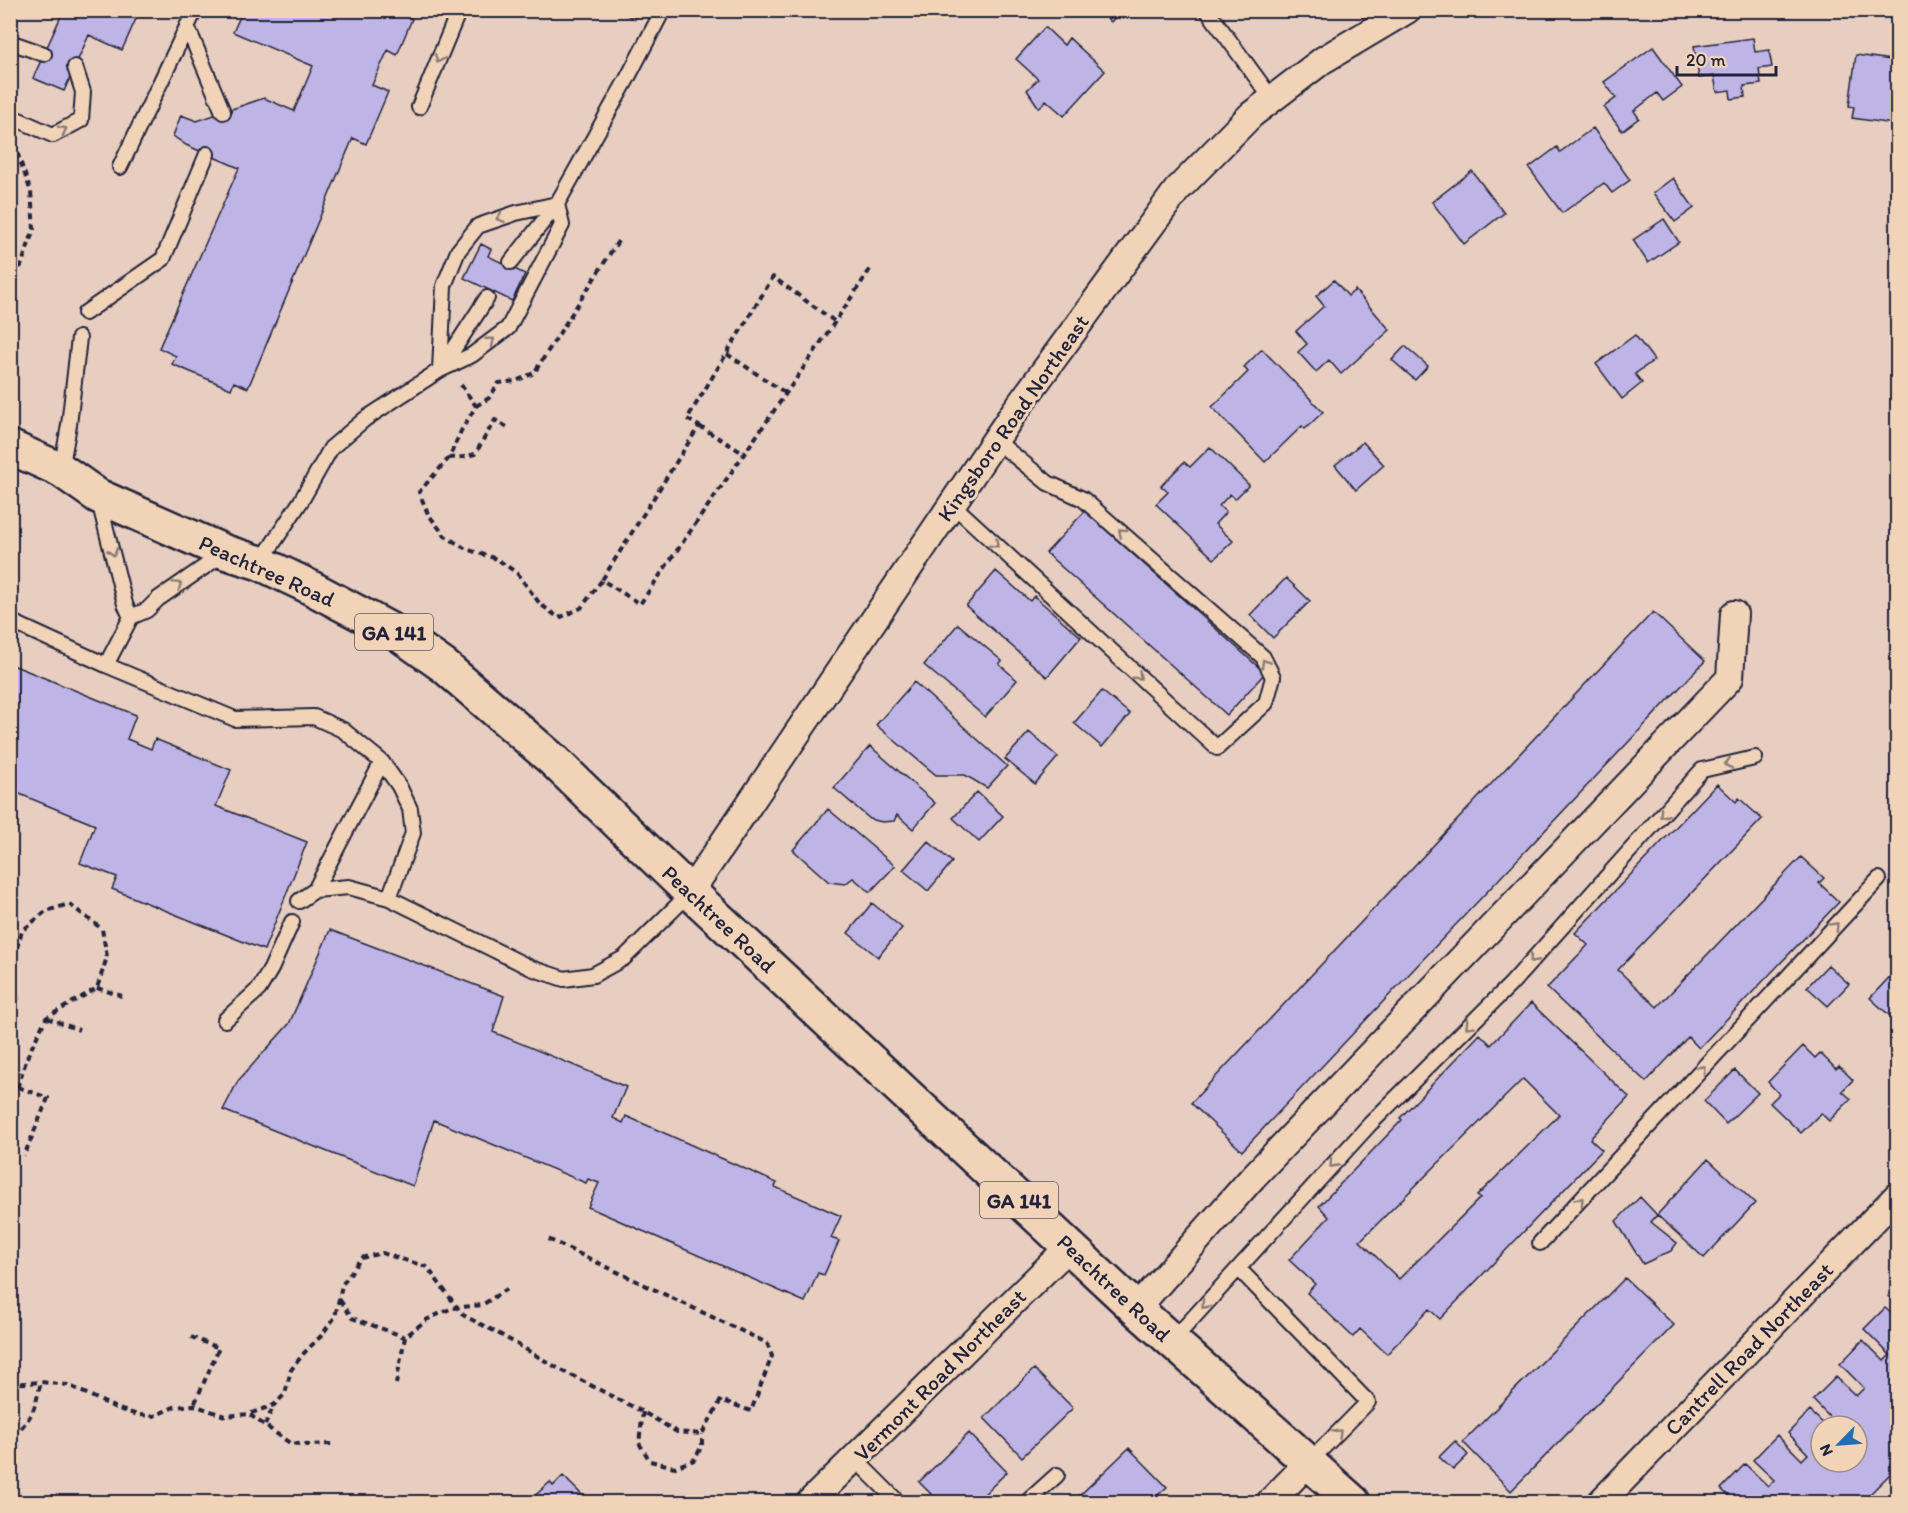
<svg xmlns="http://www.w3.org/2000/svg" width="1908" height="1513" font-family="Itim,sans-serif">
<rect width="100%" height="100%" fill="#e7cec1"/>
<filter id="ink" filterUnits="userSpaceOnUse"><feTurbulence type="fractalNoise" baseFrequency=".0167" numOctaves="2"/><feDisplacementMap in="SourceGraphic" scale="12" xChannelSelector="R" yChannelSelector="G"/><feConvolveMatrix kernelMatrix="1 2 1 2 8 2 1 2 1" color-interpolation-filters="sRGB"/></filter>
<g filter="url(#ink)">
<path fill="#beb5e6" stroke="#22223b" stroke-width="1.5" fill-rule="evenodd" d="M48,10H140L122,50L89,35L64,91L33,78L61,16Z
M243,10H405L403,15L412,19L397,55L388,50L372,85L388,92L366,144L353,138L248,388L234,382L231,389L172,364L176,356L159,348L239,168L186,145L173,136L181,115L197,121L264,98L294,111L313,66L233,32Z
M616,10H639L635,19Z
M1099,10H1122L1111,22Z
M1045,27L1064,45L1069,38L1105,71L1064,116L1046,100L1039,108L1027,90L1038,79L1016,59Z
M1753,38L1755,52L1769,50L1772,67L1759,69L1761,84L1744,86L1745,97L1731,99L1730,90L1717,92L1714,76L1699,78L1694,46Z
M1653,47L1682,87L1663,101L1657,93L1634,111L1639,118L1622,131L1604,107L1616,98L1604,82Z
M1856,55L1898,61V113H1895L1894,124L1852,118L1854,107L1849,106Z
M1593,128L1630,180L1612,193L1604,183L1562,213L1529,168L1557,147L1560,152Z
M1472,171L1504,213L1464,244L1432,202Z
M1673,178L1694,208L1675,222L1653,193Z
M1664,219L1679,242L1648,263L1633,240Z
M481,244L491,249L488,256L525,274L512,301L464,278Z
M1334,280L1348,296L1355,290L1390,330L1341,374L1329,360L1316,372L1298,352L1307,344L1296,331L1324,306L1316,296Z
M1635,335L1654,360L1635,374L1642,383L1622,399L1596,364Z
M1405,346L1428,366L1415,380L1392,360Z
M1262,349L1323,412L1305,429L1302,426L1265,462L1212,407L1248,372L1244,367Z
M1363,442L1384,465L1356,490L1335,465Z
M1210,447L1249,485L1235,499L1230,494L1219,506L1226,512L1215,524L1233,541L1214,559L1156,504L1168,492L1161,486L1184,462L1190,467Z
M1085,511L1265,673L1227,715L1046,553Z
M996,571L1030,601L1034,596L1081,637L1047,677L966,606Z
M1286,578L1310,601L1273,638L1250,615Z
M1653,612L1705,661L1242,1151L1191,1103Z
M958,624L1002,661L999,664L1017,680L985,717L924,665Z
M10,664L136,715L127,739L151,749L155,739L231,770L216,806L307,842L264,950L112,889L117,877L80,863L95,825L10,790Z
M914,682L1007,766L987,788L965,775H936L876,725Z
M1102,691L1130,714L1102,747L1074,723Z
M1029,732L1058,757L1035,784L1005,759Z
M870,746L935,803L913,829L897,815L894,821L882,822L870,819L834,788Z
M1717,784L1736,802L1739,798L1762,819L1618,970L1657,1007L1801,857L1824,878L1819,883L1839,902L1699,1048L1688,1037L1646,1082L1547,988L1588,945L1575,933Z
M977,792L1003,816L979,842L953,818Z
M828,809L895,866L870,892L853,878L845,884L829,882L793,850Z
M928,841L952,862L928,891L903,870Z
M872,903L902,928L878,957L848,933Z
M330,930L504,996L493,1032L626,1087L613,1118L623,1123L626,1116L777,1183L775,1187L841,1216L831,1238L839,1241L824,1275L818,1273L805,1302L588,1207L599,1183L588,1179L586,1183L434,1120L413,1186L223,1110L238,1081L289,1024Z
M1828,965L1849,984L1828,1006L1807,987Z
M1898,968V1023L1870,998Z
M1531,1003L1629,1097L1590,1139L1602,1150L1440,1319L1429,1309L1387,1354L1360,1329L1353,1337L1307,1293L1315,1284L1289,1260L1329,1217L1319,1206L1402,1120L1400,1118L1480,1034L1491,1045ZM1523,1079L1559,1115L1477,1196L1480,1198L1399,1279L1360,1241Z
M1803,1046L1815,1058L1820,1053L1836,1069L1839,1066L1853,1080L1842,1091L1851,1099L1829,1121L1821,1113L1801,1133L1770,1103L1779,1094L1768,1082Z
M1735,1070L1758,1093L1726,1124L1704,1101Z
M1708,1159L1755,1203L1704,1258L1657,1215Z
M1640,1197L1657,1215L1651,1222L1677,1243L1671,1251L1643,1264L1616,1221Z
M1625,1278L1674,1325L1511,1491L1463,1442Z
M1898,1286V1306L1888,1296Z
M1885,1308L1898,1319V1456L1890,1464L1895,1469L1862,1502L1857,1497L1852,1502H1735L1721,1489L1745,1464L1768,1486L1774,1480L1753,1460L1777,1435L1802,1460L1808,1454L1788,1433L1810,1411L1826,1426H1821V1462H1857V1426H1838L1813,1400L1836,1377L1856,1396L1864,1388L1840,1364L1863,1340L1884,1361L1890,1355L1864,1329Z
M1034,1369L1073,1408L1022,1457L984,1418Z
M969,1433L1007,1472L976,1502H939L919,1482Z
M1455,1441L1468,1455L1453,1470L1439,1457Z
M1129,1448L1167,1487L1150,1502H1084L1078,1497Z
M563,1476L589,1502H528L550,1482L553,1486Z"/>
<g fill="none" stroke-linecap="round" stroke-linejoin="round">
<defs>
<path id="service" d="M1207,10L1272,99
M187,26L223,112
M10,42L44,54
M419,107L459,10
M10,116L53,135L81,120L83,92L75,67
M120,167L195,10
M511,262L557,204L627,79L663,10
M85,313L163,259L207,154
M441,369L487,298
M440,370L444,286L458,251L478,226L516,213L557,204
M61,470L69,425L79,338
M99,501L125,604L131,617
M952,504L1217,748L1266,703L1273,677L1263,657L1083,499L1048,483L995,440
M260,563L301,501L331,448L365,419L440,370L472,355L508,328L562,225L557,204
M10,621L106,665L235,719L314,717L343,730L382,762L399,786L410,809L413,833L389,898
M106,665L131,617L147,610L158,599L223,554
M315,890L349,887L389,898L531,968L564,979L593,975L624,958L690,893
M299,901L315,890L382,762
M225,1020L259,989L271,969L292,922
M1540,1243L1879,879
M1239,1269L1368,1402L1309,1462
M1172,1341L1370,1124L1511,984L1702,770L1755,758
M855,1459L898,1502
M1027,1502L1057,1475"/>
<path id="minor" d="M690,892L1015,411L1177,190L1251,115L1323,60L1407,10
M1136,1309L1253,1177L1730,678L1734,614
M810,1502L1069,1247
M1270,1502L1308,1463
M1601,1502L1898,1195"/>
<path id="trunk" d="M10,447L61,470L98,496L225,552L260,563L304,584L400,635L444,666L553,760L690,892L1136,1309L1353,1502"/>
</defs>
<use href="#service" stroke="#22223b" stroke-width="18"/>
<use href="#minor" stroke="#22223b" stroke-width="30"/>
<use href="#trunk" stroke="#22223b" stroke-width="38"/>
<path stroke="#22223b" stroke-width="4" stroke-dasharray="6 4.5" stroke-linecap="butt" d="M10,165L16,149L31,192L34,229L21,266L10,272
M834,321L773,277L687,419L699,426L602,580L640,604C717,492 796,381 871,268
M727,354L787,394
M461,385L476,406L461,431L449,458L419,492L428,514L445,536L466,549L497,559L517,573L540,604L559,618L581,608L602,580
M476,406L489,398L499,383L516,381L534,373L620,238
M699,426L743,453
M449,458L464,457L475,454L495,420L507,427
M97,988L122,996
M10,1018H12L18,1003L14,957L22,931L46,911L69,904L102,929L107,957L97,988L46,1018L28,1055L10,1110
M47,1018L79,1030
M18,1087L48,1098L24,1156
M340,1300L352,1318L405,1337
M191,1337L219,1348L194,1405
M10,1384L41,1382L68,1385L118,1409L138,1415L154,1416L174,1407L194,1405L225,1416L249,1414L274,1405L285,1394L291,1370L304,1353L321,1336L335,1317L342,1285L361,1258L382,1253L427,1267L463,1315L496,1332L561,1370L643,1412L677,1432L702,1434L721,1400L751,1411L772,1356L767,1343L548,1239
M396,1384L405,1337L426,1320L452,1308L482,1305L510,1287
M643,1412L639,1443L650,1461L675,1467L694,1460L702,1446V1434
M250,1415L290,1443L308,1445L334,1444
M265,1425L274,1405
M13,1435C34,1418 35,1406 41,1382"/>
<use href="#service" stroke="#f1d4b8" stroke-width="14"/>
<use href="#minor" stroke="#f1d4b8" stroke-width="26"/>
<use href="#trunk" stroke="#f1d4b8" stroke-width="33"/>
</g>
<defs><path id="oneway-chevron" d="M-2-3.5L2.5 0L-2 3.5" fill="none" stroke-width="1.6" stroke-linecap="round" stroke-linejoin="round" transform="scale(1.5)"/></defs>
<g stroke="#8a7b7a">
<use href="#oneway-chevron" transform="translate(439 59) rotate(112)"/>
<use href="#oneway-chevron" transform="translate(63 130) rotate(-28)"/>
<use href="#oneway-chevron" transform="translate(500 218) rotate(161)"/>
<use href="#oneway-chevron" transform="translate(491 341) rotate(-38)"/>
<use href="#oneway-chevron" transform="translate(1122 532) rotate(-138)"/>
<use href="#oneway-chevron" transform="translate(995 544) rotate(43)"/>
<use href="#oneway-chevron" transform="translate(113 552) rotate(75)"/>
<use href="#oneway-chevron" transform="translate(178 585) rotate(-35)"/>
<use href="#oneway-chevron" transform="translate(1265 663) rotate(-121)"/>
<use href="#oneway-chevron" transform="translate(1138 676) rotate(43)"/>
<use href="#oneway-chevron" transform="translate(1728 764) rotate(167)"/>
<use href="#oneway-chevron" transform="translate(1663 814) rotate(132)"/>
<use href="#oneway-chevron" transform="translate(1835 926) rotate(-47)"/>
<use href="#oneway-chevron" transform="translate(1533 959) rotate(132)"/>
<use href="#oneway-chevron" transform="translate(1469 1025) rotate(135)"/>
<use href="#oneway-chevron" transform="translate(1702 1069) rotate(-47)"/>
<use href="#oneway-chevron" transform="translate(1333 1164) rotate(132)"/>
<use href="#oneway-chevron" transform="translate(1580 1201) rotate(-47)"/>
<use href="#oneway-chevron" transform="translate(1205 1305) rotate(132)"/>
<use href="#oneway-chevron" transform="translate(1338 1433) rotate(-45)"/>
</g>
</g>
<g text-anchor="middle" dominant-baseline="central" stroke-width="6" stroke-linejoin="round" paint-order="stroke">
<g fill="#f1d4b8" stroke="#605760" stroke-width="1.5">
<rect x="355" y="614" width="78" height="36" rx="4.5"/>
<rect x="980" y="1182" width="78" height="36" rx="4.5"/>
</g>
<g font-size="21" font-weight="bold" fill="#22223b">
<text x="394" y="632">GA 141</text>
<text x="1019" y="1200">GA 141</text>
</g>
<g font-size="22" fill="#22223b" stroke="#f1d4b8">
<text transform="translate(1013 418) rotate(-55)">Kingsboro Road Northeast</text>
<text transform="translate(267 571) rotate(24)">Peachtree Road</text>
<text transform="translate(719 919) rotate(43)">Peachtree Road</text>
<text transform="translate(1114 1288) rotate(43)">Peachtree Road</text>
<text transform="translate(1749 1349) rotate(-46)">Cantrell Road Northeast</text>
<text transform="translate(940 1375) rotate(-45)">Vermont Road Northeast</text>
</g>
</g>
<rect width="1908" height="1513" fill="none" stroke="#f1d4b8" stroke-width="36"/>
<rect x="18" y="18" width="1872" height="1477" fill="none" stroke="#22223b" stroke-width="2" filter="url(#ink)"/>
<g transform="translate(1839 1444) rotate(245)"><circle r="28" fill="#f1d4b8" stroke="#9e8d86" stroke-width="1.5"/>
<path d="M0-4.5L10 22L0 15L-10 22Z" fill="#1f6fb2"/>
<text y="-9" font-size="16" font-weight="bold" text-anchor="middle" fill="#22223b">N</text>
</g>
<path d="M1677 66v9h99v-9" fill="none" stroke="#22223b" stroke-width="3"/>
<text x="1686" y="66" font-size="18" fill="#22223b" stroke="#f1d4b8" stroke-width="4.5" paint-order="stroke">20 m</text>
</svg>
